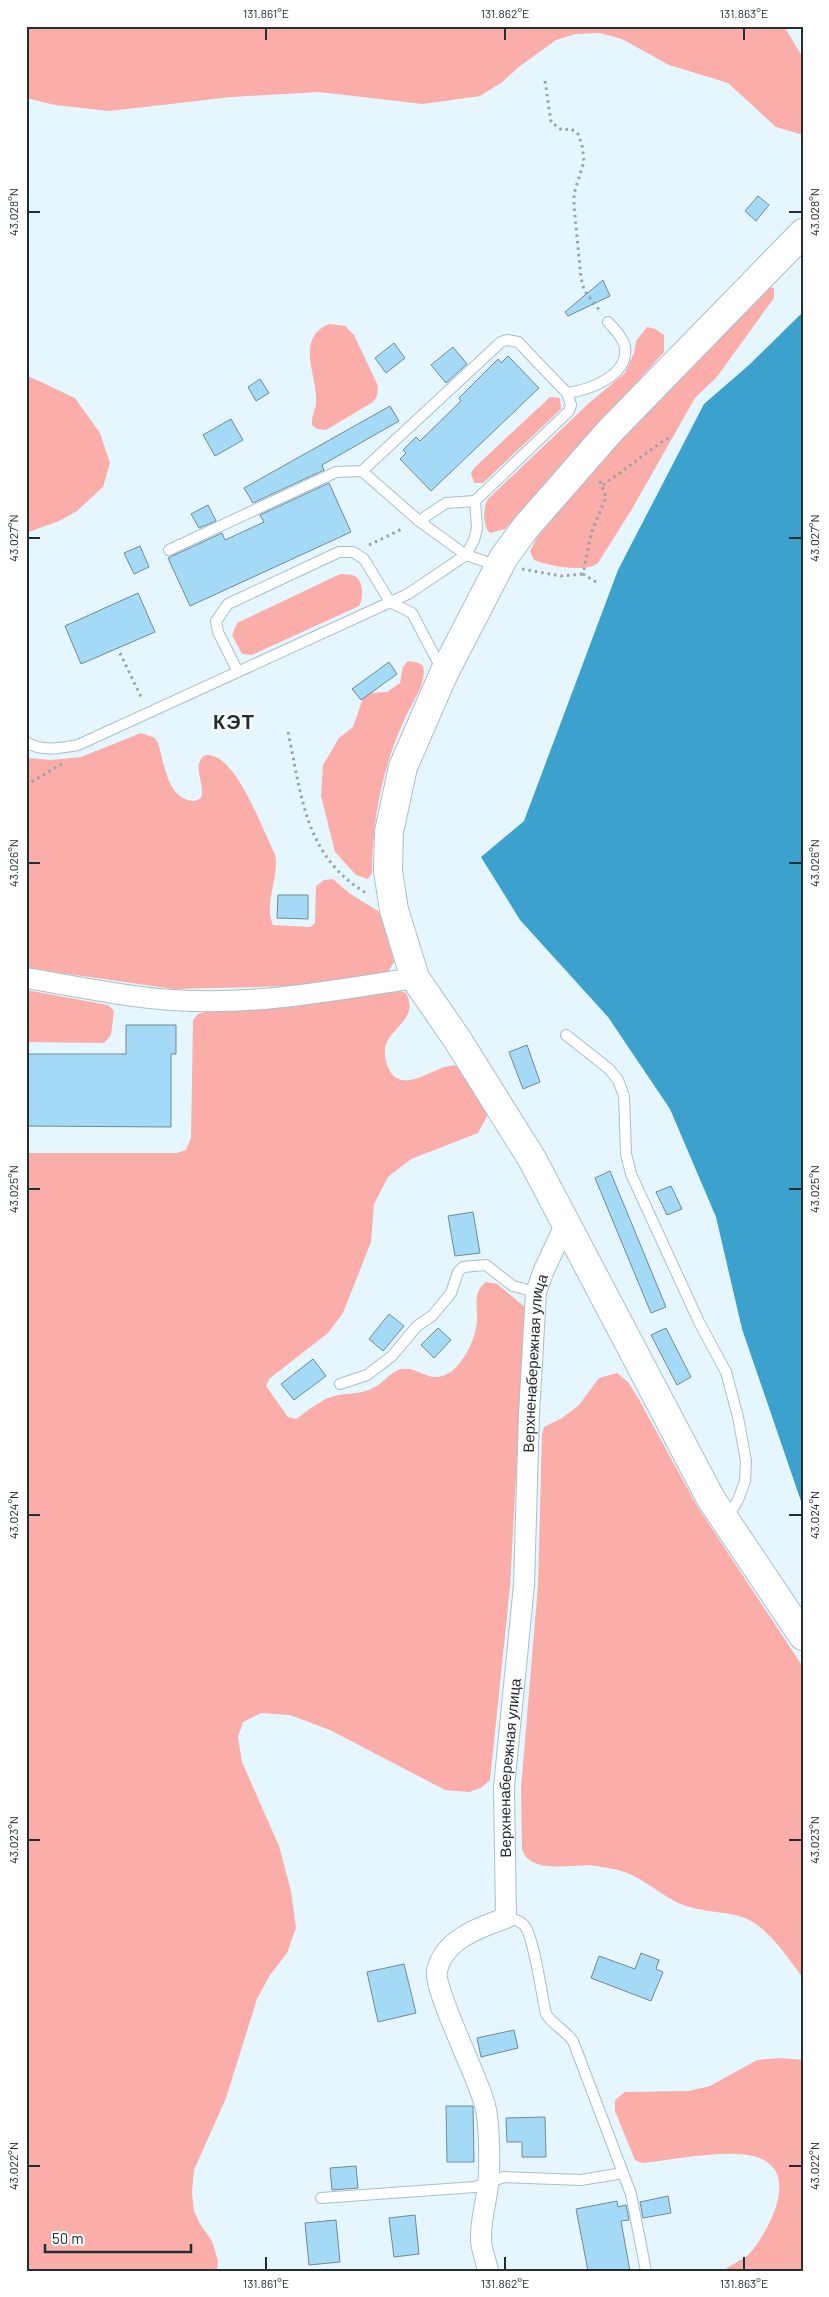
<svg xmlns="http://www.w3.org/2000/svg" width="829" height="2297" font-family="Barlow,sans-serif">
<rect width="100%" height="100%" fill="#e6f6ff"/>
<path fill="#fbada9" d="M26,26H784L803,58V135L776,127L728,83L669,65L622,39L600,33L576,34L556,40L520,66L501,83L480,96L423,104L319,92L232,97L109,111L55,105L26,98Z
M768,287L774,288V298L716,378L695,398L632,509L598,563C585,573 549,566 534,560L530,551L538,536L618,443Z
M329,324L345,326L354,335L378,386L377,396L373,402L326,430L317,429L312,425C311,416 316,410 316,402C318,376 294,339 329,324Z
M647,327L655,329L664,335V352L505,529L490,533C482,526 483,507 488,499L589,403L625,373L634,353L636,341Z
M26,375L75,398L100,433L110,463L103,487L77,511L59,521L26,533Z
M550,397L560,398L561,409L483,483H474L471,473L474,468Z
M340,574C343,574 348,574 352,575C364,578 364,598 359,606L252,655L242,654L232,635L237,623Z
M408,661L419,663L423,666C427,682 413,701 406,716C383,765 372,818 372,873L368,879L356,875L335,852L321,796L323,765L339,738L353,727L363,698L371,693L387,692L400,683L403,667Z
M141,733L155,738L158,743C165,765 167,800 195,801L201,798C205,785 195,771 200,761C202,755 208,754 213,756C239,763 262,829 275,854C280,877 263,904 273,925L310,927L315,923L316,886L324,880L333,879L349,893L378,911L383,919L394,962L388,972L292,986L174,989L26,968V758L51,760L81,757Z
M26,990L108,1005L114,1011L111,1035L104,1043L26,1042Z
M400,991L406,993C423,1027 372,1028 388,1067C402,1100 438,1061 457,1066C468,1069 480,1100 486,1110L487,1116L478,1133L411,1159L388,1177L374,1204L371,1242L343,1313L328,1333L269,1379L266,1386L288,1417L296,1419C306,1412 317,1403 328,1398C341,1392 359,1396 373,1388C382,1384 392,1371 401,1369C421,1366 430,1387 452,1371C464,1361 473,1343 476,1328C480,1311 470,1294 486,1282L497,1284L525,1307L510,1587L490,1780L481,1788L469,1792L445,1790L330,1730L290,1715L261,1713L243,1722L238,1737L242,1762L279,1846L291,1891L296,1928L287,1953L270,1975L257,1999L226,2098L194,2170L192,2192L194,2211L200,2224L212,2241L218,2261L217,2271H26V1153H177L186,1150L191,1138L193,1020L198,1014L208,1011L293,1007Z
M617,1373L628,1382L637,1396L697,1506L803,1667V1978C788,1958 766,1924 742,1917C723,1911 702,1912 683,1905C663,1897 647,1881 627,1873C618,1869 607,1868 597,1866C576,1862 531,1877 522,1849L521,1788L538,1585L542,1434L544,1427L562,1418L579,1405L599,1378Z
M780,2058L803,2060V2271H723C731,2264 742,2261 749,2254C770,2230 803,2168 753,2156C723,2149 673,2160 642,2163L635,2160L615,2111V2100L625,2092L689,2091L710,2086L757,2060Z"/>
<path fill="#3ca1cd" d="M803,312V1507L742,1329L716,1217L670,1109L608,1017L520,920L481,857L524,821L618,570L704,404L749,365Z"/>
<path fill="#a4daf6" stroke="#708996" d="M758,196L769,205L756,221L745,211Z
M603,280L610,296L568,316L565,312Z
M394,343L405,358L386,373L375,358Z
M453,347L467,364L446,383L431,365Z
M508,356L539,388L431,491L400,459L406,453L403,450L416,437L420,441L461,401L459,398L498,359L501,363Z
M260,379L269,393L256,401L248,387Z
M390,406L399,421L322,465L324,470L253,503L244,488Z
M231,419L243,440L215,456L203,435Z
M329,483L351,532L190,606L168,558L222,533L225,540L264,522L260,515Z
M208,505L216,521L199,528L191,514Z
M140,546L149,567L134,574L124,553Z
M138,593L155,632L81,664L65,626Z
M389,662L397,674L361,700L352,689Z
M278,895H308V919L277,918Z
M126,1025H176V1054H171V1127L26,1126V1054H126Z
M527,1045L540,1082L523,1089L509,1052Z
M610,1171L666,1307L651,1313L595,1178Z
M671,1186L682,1209L667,1215L656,1192Z
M473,1212L480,1253L455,1256L448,1216Z
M389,1314L404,1326L383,1351L369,1339Z
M438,1328L451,1340L434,1358L421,1345Z
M666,1328L691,1377L677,1385L651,1335Z
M313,1359L326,1376L294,1400L281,1384Z
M641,1953L659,1960L656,1969L663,1972L651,2001L591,1978L599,1956L635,1969Z
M404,1964L416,2013L378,2022L367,1972Z
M514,2030L518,2048L481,2057L477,2038Z
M446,2106H473L474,2162H447Z
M545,2117L546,2157H522V2142H507L506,2118Z
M356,2166L358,2188L332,2190L330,2168Z
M668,2196L671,2213L643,2218L640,2202Z
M617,2201L618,2207L626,2205L629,2220L621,2221L630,2271H588L576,2209Z
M415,2215L419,2254L394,2257L389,2218Z
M336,2220L340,2262L309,2265L305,2223Z"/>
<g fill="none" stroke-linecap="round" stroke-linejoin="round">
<defs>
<path id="lane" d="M567,393C589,390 629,376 625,347C623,337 614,329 608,322
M362,471L419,521L466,555L498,566
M169,550L336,472L362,471L501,342L507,340L518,342L567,393L571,405L569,411L475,501L446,503L419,521
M238,672L218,632L216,621L228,604L339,552H353L364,559L390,602L412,613L442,670
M26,742C41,752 61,748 78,745L408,594L466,555L474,540L477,528L475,501
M566,1035L609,1069L618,1080L624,1096L626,1154L631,1174L699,1322L726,1372L738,1417L746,1461L745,1481L738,1500L727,1518
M340,1384L367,1375L392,1356L417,1326L432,1316L451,1293L458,1272L463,1267L486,1265L513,1286L536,1292
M506,1918C513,1919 519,1920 524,1925C534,1936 542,1997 546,2014C553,2025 565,2030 573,2041L631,2194L646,2271
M321,2198L475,2187L504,2177L581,2180L623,2173"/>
<g id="street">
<path d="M26,978C75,986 124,997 173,1000C254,1006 336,990 415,978"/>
<path id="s1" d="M488,2271C486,2261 482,2251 481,2241C480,2222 486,2204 488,2185C490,2166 490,2120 484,2102C477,2076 433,1988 437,1971C443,1940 480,1927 506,1918L504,1787L524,1585L529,1414L536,1292L544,1270L566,1223"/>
</g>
<path id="secondary" d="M803,233L610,431L526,527L504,557L444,673L403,767L389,832L388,871L394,910L415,978L457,1039L532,1159L711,1499L803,1636"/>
</defs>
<use href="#lane" stroke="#a5c0cd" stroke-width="12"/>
<use href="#street" stroke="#a5c0cd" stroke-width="22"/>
<use href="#secondary" stroke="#a5c0cd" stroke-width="30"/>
<path stroke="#96a4ab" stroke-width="3" stroke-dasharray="2.5 4" stroke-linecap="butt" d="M545,81L551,122L562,130L571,129L578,134L582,145L584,161L574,194V206L581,278L584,290L600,311
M603,485L663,441L672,436
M369,545L404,528
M522,569L561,576L583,574
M596,582L583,574L591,534L606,497L599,479
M120,653L142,699
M288,732C302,797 305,858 368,894
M26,785L65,762"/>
<use href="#lane" stroke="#fff" stroke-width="10"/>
<use href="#street" stroke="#fff" stroke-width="20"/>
<use href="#secondary" stroke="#fff" stroke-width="28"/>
</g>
<path fill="none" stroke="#232e33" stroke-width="2" d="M266,28V40M505,28V40M744,28V40M28,212H40M789,212H802M28,538H40M789,538H802M28,863H40M789,863H802M28,1189H40M789,1189H802M28,1515H40M789,1515H802M28,1840H40M789,1840H802M28,2166H40M789,2166H802M266,2257V2270M505,2257V2270M744,2257V2270"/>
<g text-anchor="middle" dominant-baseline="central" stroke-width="4.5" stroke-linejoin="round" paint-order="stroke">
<g font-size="15" fill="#232e33" stroke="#fff">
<text stroke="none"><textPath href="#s1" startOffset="958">Верхненабережная улица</textPath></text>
<text stroke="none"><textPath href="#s1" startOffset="552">Верхненабережная улица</textPath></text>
</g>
<g font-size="20" font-weight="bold" letter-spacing="1" fill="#232e33" stroke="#fff">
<text x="234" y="721">КЭТ</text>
</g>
</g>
<rect width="829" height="2297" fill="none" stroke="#ffffff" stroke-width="55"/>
<path d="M45 2244v8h146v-8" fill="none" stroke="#232e33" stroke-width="2.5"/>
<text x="52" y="2244" font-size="15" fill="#232e33" stroke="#ffffff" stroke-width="4" paint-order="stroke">50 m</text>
<rect x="28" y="28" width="774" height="2242" fill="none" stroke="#232e33" stroke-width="2"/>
<g font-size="12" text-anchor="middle" fill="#232e33">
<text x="266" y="18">131.861°E</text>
<text x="505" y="18">131.862°E</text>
<text x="744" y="18">131.863°E</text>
<text transform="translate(14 212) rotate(-90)" y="4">43.028°N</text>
<text transform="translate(815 212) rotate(-90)" y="4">43.028°N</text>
<text transform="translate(14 538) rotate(-90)" y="4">43.027°N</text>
<text transform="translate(815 538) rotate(-90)" y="4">43.027°N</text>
<text transform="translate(14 863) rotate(-90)" y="4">43.026°N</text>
<text transform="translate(815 863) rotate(-90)" y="4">43.026°N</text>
<text transform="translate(14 1189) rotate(-90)" y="4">43.025°N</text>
<text transform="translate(815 1189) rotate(-90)" y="4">43.025°N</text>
<text transform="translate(14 1515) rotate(-90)" y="4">43.024°N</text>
<text transform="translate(815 1515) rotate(-90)" y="4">43.024°N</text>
<text transform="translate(14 1840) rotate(-90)" y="4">43.023°N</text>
<text transform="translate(815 1840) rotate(-90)" y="4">43.023°N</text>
<text transform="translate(14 2166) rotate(-90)" y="4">43.022°N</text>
<text transform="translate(815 2166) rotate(-90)" y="4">43.022°N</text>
<text x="266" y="2288">131.861°E</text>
<text x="505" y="2288">131.862°E</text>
<text x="744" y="2288">131.863°E</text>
</g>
</svg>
